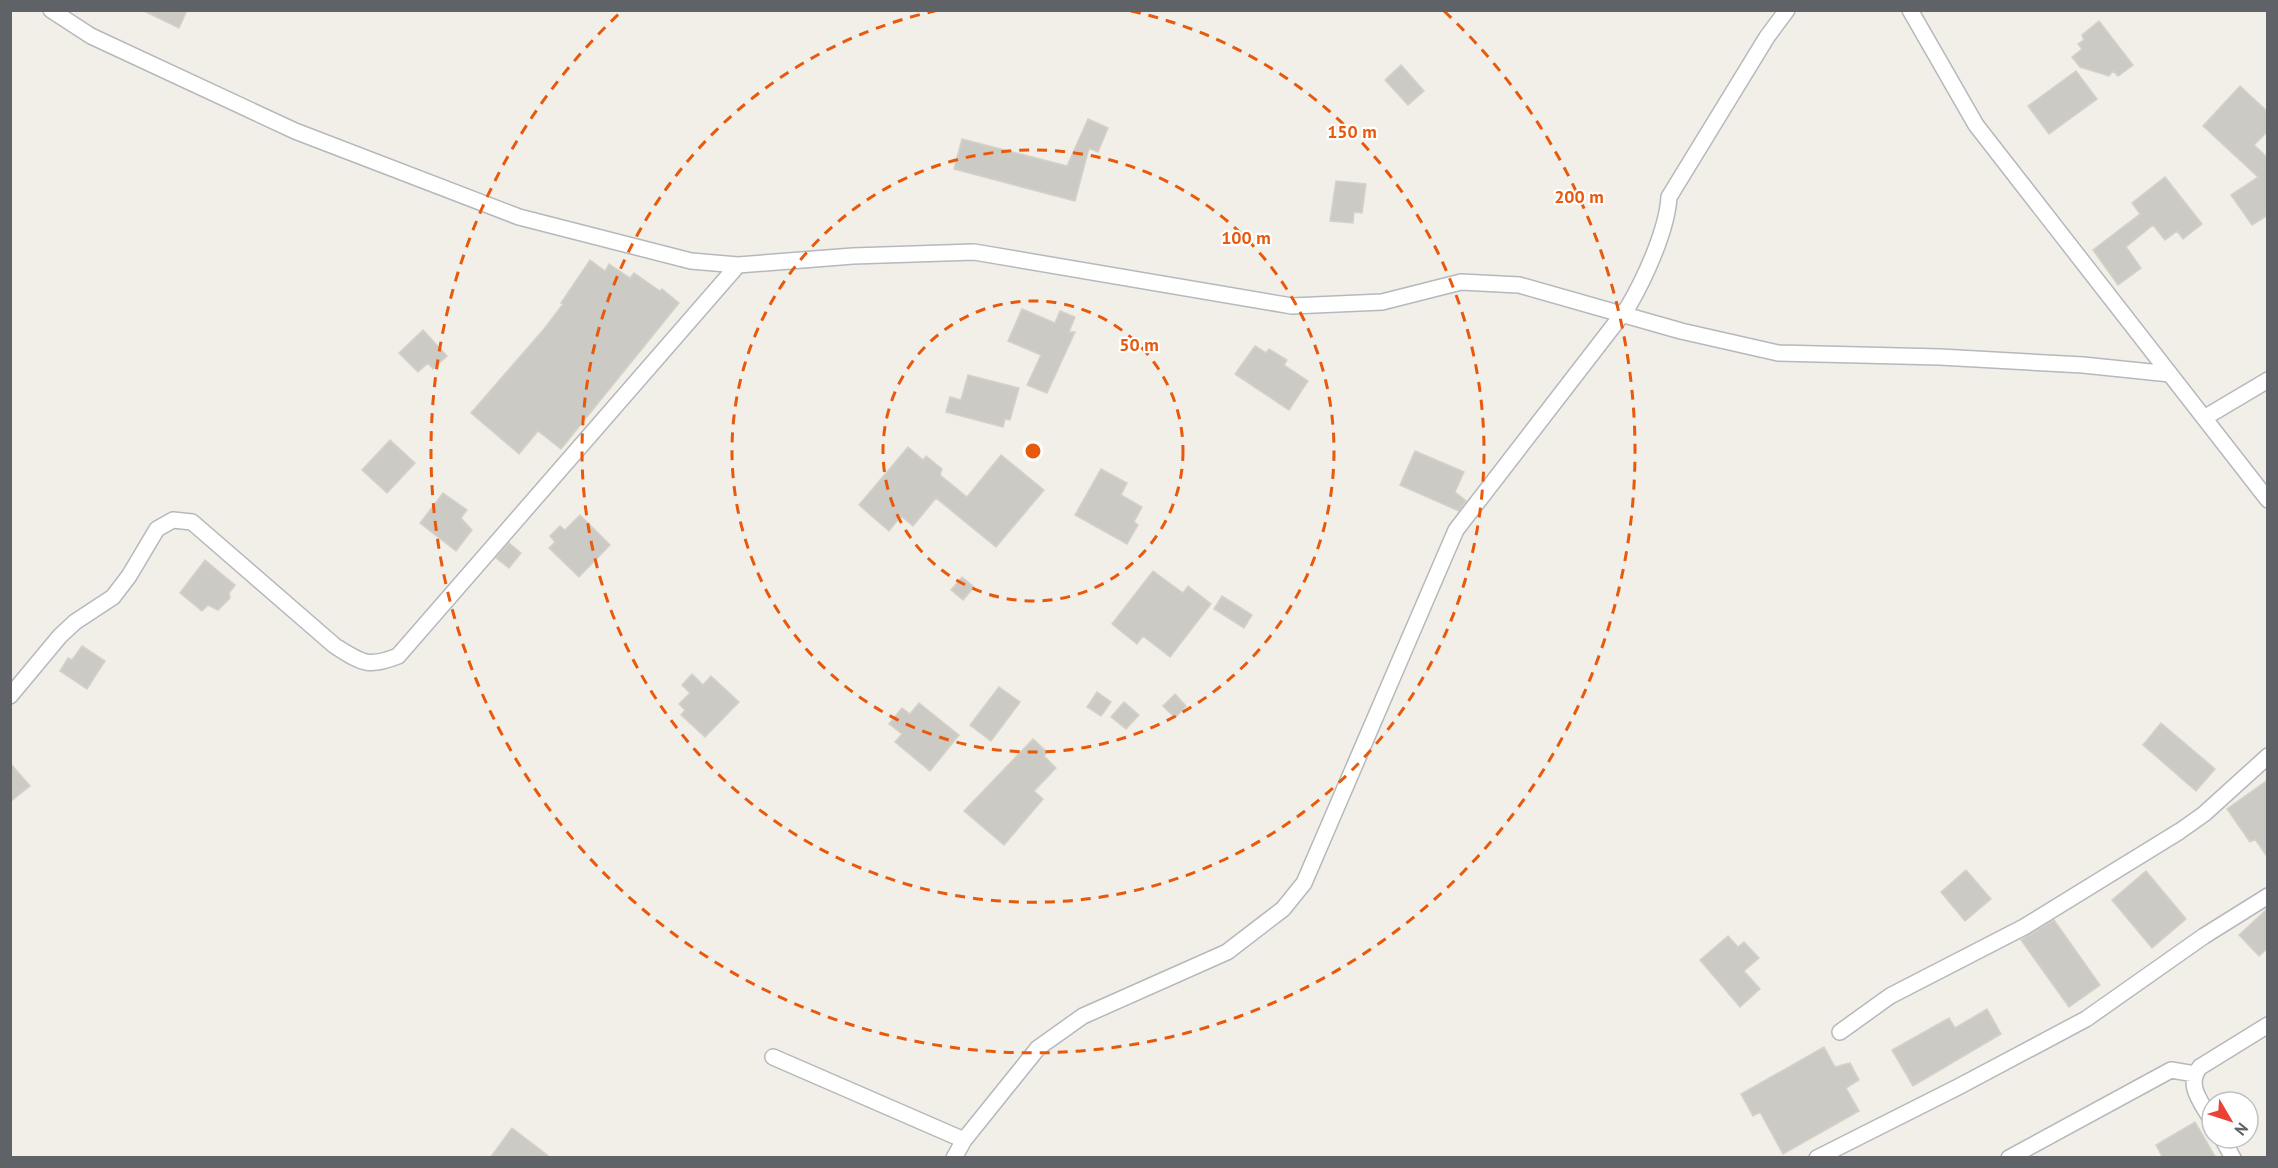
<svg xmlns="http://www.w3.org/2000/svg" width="2278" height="1168" font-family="'PT Sans',sans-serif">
<rect width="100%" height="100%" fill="#f1efe8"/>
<path fill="#cccac5" stroke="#d6d1c6" stroke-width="1.5" d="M142,10H187L179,28Z
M2099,21L2133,65L2118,76L2113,71L2109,76L2080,67L2072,57L2082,49L2078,44L2084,40L2082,35Z
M1401,65L1424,91L1408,105L1385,80Z
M2076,71L2097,99L2049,134L2028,106Z
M2240,86L2268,112V131L2254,145L2268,158V215L2252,225L2231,195L2258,177L2203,126Z
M1088,119L1108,128L1098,152L1089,148L1075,201L954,169L962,139L1067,166Z
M2165,177L2202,224L2183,239L2177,231L2165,240L2153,225L2126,247L2141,268L2118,285L2093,250L2140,214L2132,203Z
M1336,181L1366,184L1362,213L1354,212L1353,223L1330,221Z
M590,260L605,271L609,264L630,278L634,273L660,291L662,289L679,303L561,449L538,431L519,454L471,413L544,329L563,304L561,303Z
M1022,309L1055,323L1060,311L1075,317L1069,332H1075L1047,393L1027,385L1041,355L1008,341Z
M423,330L447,356L433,369L428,363L418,372L399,353Z
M1255,346L1266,353L1269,349L1287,360L1284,365L1308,381L1289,410L1235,374Z
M968,375L1019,388L1010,420L1005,419L1003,427L946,412L950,397L961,400Z
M390,440L415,463L387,493L362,470Z
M908,447L923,460L926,456L942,469L940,475L967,497L1001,455L1044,490L996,547L936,498L913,526L901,516L889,531L859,505Z
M1415,451L1464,472L1455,492L1466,501L1459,511L1400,485Z
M1101,469L1127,483L1121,495L1142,507L1134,522L1138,525L1127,544L1075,515Z
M443,493L467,510L461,518L472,530L456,551L420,523Z
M580,515L610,545L579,577L549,548L555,542L550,536L560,526L565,530Z
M509,543L521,553L509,568L496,558Z
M205,560L235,585L229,593L230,598L218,610L208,605L202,611L180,593Z
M1153,571L1183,593L1188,586L1211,604L1170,657L1143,636L1137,644L1112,624Z
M962,577L974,587L963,600L951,590Z
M1222,596L1252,615L1244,628L1214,609Z
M82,646L105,661L87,689L60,671L68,658L72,660Z
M692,674L703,685L711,676L739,702L705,737L681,715L685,710L679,704L690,693L682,685Z
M999,687L1020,702L991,741L970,725Z
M1097,692L1111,702L1101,716L1087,707Z
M1175,694L1186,706L1175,718L1163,706Z
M1124,702L1139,715L1126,729L1111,717Z
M919,703L959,735L930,771L895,742L902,734L889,724L902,708L910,714Z
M2161,723L2215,769L2196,791L2143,745Z
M1033,739L1047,752L1044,756L1056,768L1034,791L1043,799L1004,845L964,811Z
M10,763L30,786L10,802Z
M2268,780V858L2255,839L2250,842L2227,809Z
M1966,870L1991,899L1965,921L1941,892Z
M2146,871L2186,919L2152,948L2112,900Z
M2268,908V948L2259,956L2239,935Z
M2054,920L2100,985L2069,1007L2021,940Z
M1728,936L1738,947L1744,942L1759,958L1744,971L1760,989L1740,1007L1700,960Z
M1987,1009L2001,1034L1913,1086L1892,1050L1949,1018L1955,1028Z
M1824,1047L1835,1067L1850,1063L1859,1080L1846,1088L1859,1111L1783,1154L1760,1112L1753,1116L1741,1094Z
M2195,1122L2216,1158H2163L2156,1145Z
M512,1128L551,1158H490Z"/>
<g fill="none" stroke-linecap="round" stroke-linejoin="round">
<defs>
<path id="minor" d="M51,10L91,36L295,131L519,217L691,261L738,265L853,256L974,252L1292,306L1382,302L1461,282L1519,285L1681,331L1778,353L1940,357L2083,365L2170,374
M1910,10L1976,125L2268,500
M2204,418L2268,380
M10,696L60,636L75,622L113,597L129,576L157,529L173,520L192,522L335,646C362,663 368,668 398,656L738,265
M1840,1032L1890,996L2024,927L2180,831L2204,814L2268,756
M773,1057L964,1140
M2212,1121C2202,1103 2185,1085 2200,1067L2268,1025
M2222,1138L2233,1158
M954,1158L964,1140L1038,1048L1083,1016L1227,952L1283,909L1304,883L1456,530L1628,307C1645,278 1667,230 1669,197L1767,37L1787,10
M1817,1158L1958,1087L2086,1019L2204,936L2268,896
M2009,1158L2171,1070L2195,1074"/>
</defs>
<use href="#minor" stroke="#b5b8bc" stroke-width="18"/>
<use href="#minor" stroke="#fff" stroke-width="15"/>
</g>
<g fill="none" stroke="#e8590c" stroke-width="3" stroke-dasharray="10 8">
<circle cx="1033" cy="451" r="150"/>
<circle cx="1033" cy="451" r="301"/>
<path d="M1131 11A451 451 0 1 1 935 11"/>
<path d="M1444 11A602 602 0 1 1 622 11"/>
</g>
<circle cx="1033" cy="451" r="9" fill="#e8590c" stroke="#fff" stroke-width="3"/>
<g font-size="18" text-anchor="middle" font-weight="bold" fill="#e8590c" stroke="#fff" stroke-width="4.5" stroke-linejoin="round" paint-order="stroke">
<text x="1352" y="138">150 m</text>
<text x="1579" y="203">200 m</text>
<text x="1246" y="244">100 m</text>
<text x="1139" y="351">50 m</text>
</g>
<rect width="2278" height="1168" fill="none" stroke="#5f6368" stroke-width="24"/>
<g transform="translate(2230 1120) rotate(129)"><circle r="28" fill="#ffffff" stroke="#bfc1c3" stroke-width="1.5"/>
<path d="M0-4.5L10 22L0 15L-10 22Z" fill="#ea4335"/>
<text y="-9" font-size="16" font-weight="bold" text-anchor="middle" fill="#5f6368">N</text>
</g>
</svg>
